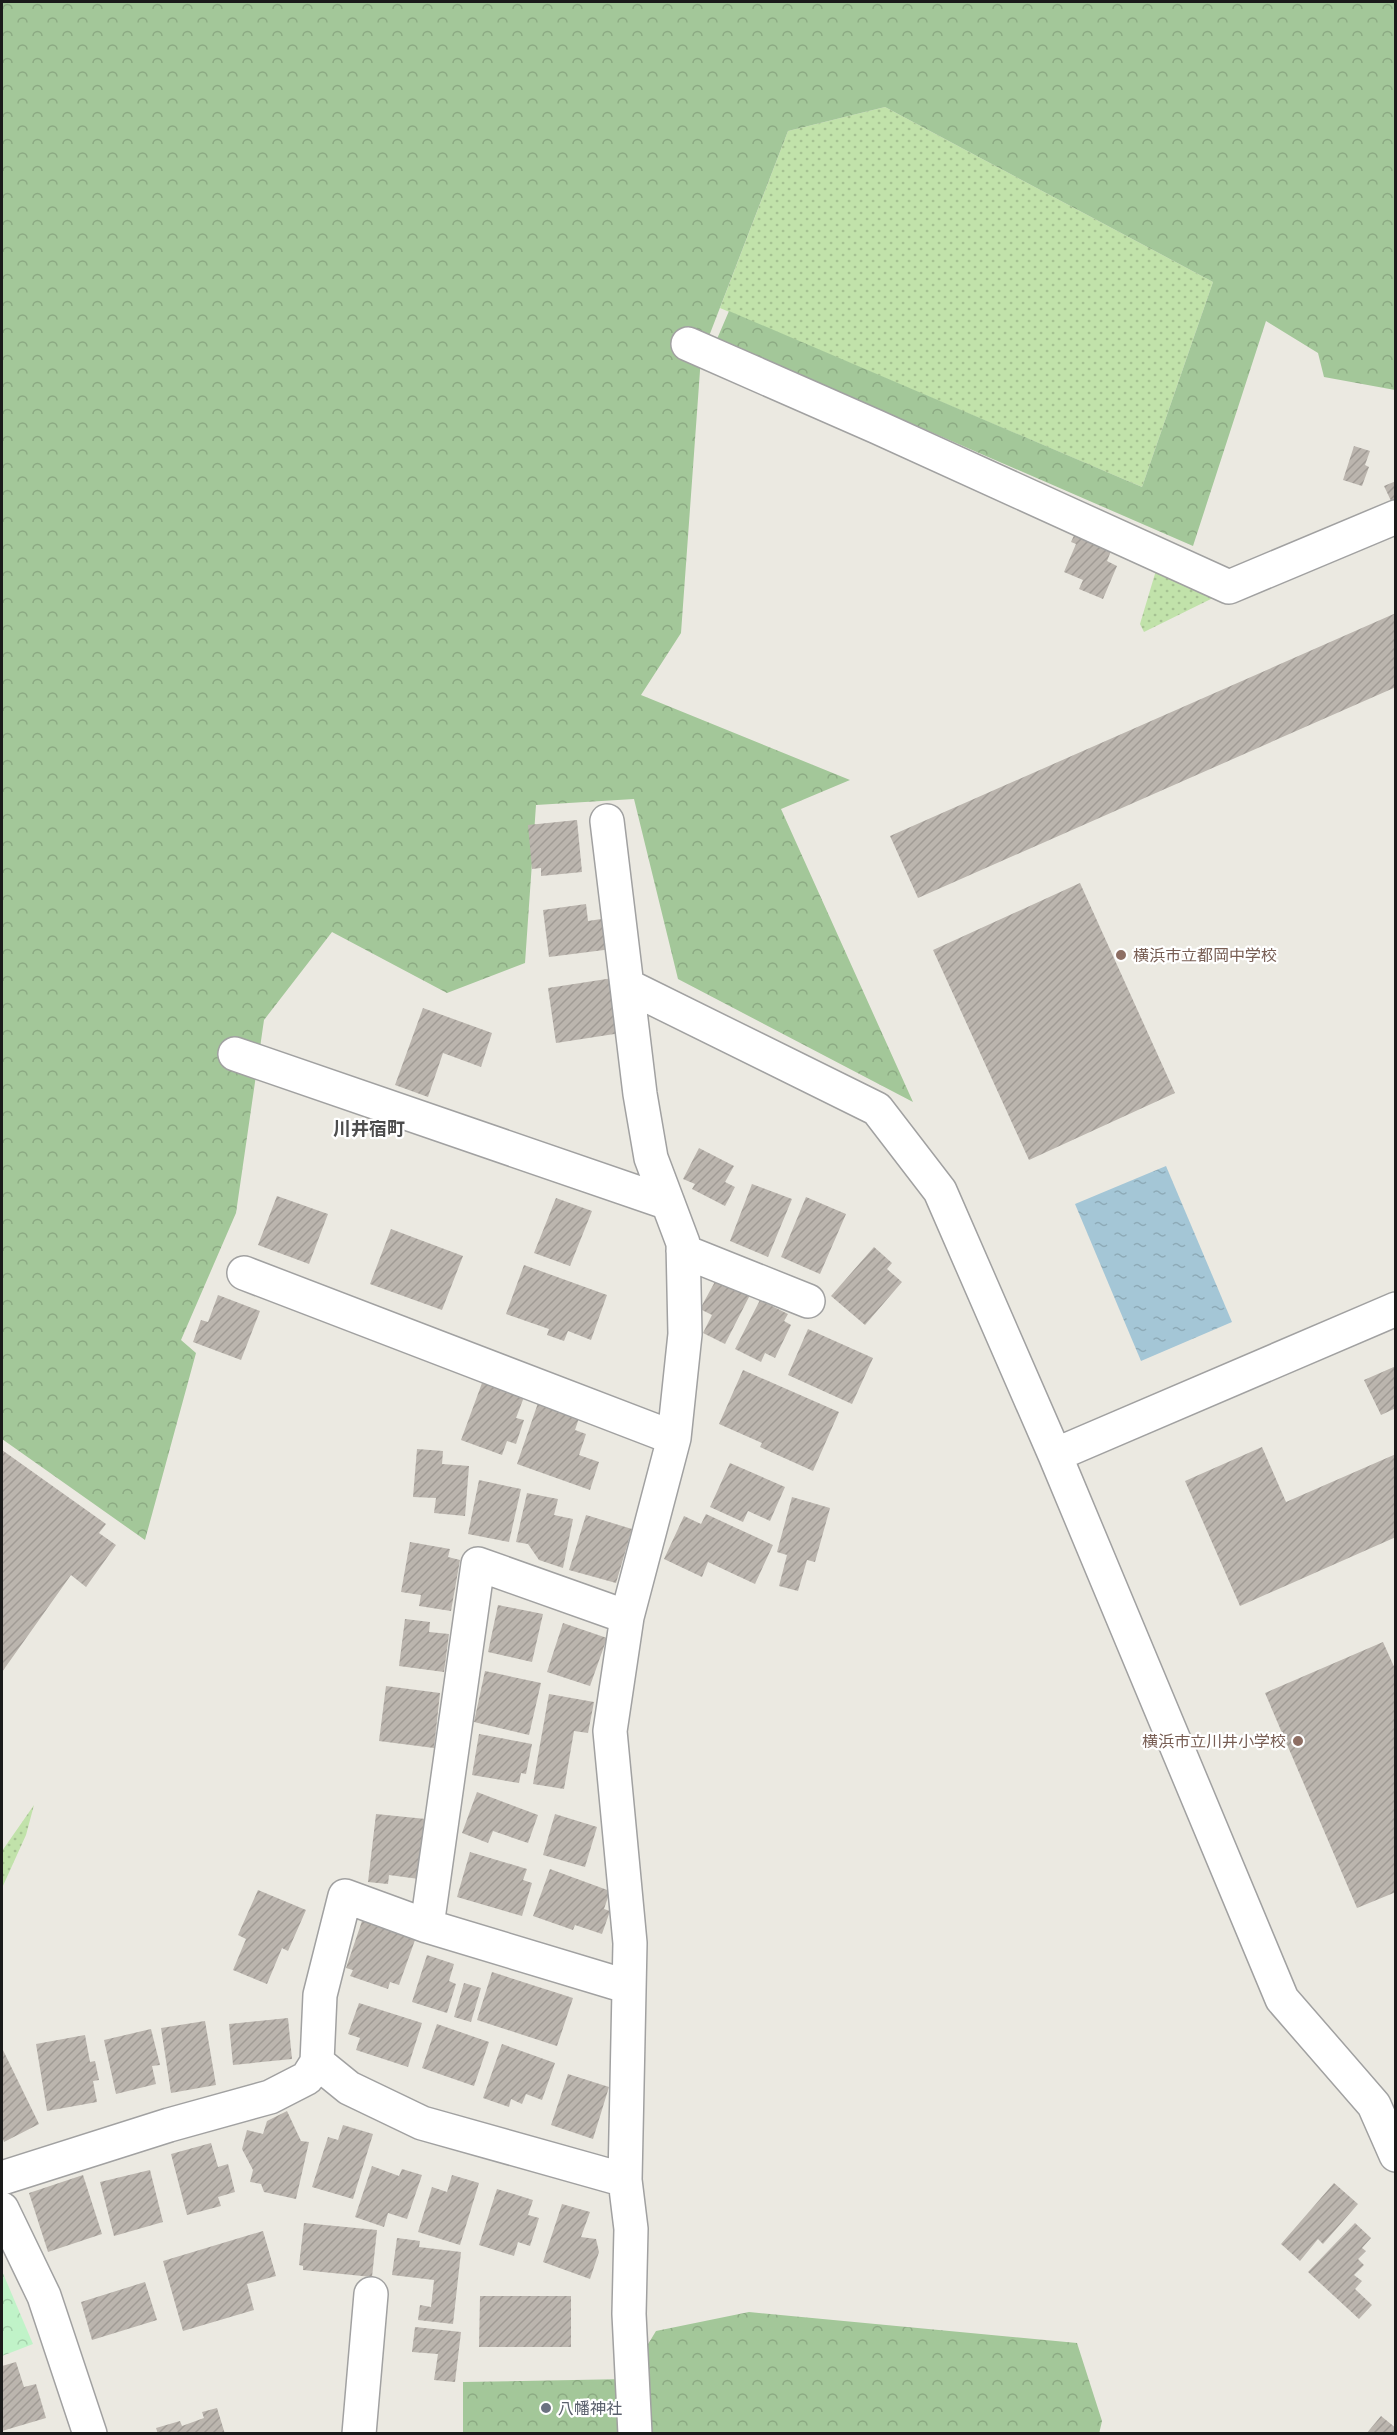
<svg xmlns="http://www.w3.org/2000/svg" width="1397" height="2435" font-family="Inter,'Noto Sans JP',sans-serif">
<defs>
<pattern id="grass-dots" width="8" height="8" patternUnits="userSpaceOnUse" patternTransform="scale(1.5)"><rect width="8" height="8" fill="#c1e2aa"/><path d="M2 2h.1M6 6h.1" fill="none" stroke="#a5c192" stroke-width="1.8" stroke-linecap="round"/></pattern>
<pattern id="forest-crowns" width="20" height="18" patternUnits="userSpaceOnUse" patternTransform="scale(1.5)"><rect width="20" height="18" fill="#a3c799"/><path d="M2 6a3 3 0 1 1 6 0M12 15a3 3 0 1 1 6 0" fill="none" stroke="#8caa83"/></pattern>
<pattern id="park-crowns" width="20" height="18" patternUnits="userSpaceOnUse" patternTransform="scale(1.5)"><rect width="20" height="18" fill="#c0f3c8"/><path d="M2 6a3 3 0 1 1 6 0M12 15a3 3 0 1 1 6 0" fill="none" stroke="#a4d0ab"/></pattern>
<pattern id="water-ripples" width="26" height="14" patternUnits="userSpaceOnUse" patternTransform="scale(1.5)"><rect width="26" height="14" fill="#a4c6d6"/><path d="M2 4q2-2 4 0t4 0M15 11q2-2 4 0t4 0" fill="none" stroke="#8daab7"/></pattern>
<pattern id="building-hatch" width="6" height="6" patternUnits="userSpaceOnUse" patternTransform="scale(1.5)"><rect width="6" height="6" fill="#bbb5ae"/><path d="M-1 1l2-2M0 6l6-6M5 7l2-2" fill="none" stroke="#a09b95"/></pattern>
</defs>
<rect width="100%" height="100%" fill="#ebe9e1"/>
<path fill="url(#grass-dots)" d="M885,107L1213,282L1142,487L720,308L788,131Z
M1157,567L1217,596L1144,632L1140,624Z
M34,1805L26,1835L2,1888V1851Z"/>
<path fill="url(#forest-crowns)" d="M2,2H1395V390L1324,377L1318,353L1266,321L1193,546L717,339L729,311L1142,487L1213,282L885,107L788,131L701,357L681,633L641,695L850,780L781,809L913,1102L678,979L634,799L536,805L525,963L447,993L332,932L264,1020L236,1213L181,1340L196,1353L145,1540L2,1439Z
M749,2312L1077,2343L1102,2421L1099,2434H463V2382L627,2379L656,2331Z"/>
<path fill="url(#park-crowns)" d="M2,2271L33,2344L2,2356Z"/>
<path fill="url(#water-ripples)" d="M1166,1166L1232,1322L1141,1361L1075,1204Z"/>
<path fill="url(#building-hatch)" d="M1354,446L1370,451L1365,465L1369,467L1362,486L1343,480Z
M1396,481V502L1392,503L1384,486Z
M1076,531L1113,546L1107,561L1117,566L1103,599L1079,589L1083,580L1064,572L1076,544L1071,542Z
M1396,613V687L918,898L890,836Z
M577,820L582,872L541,876V868L532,869L528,825Z
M1080,883L1175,1093L1029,1160L933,950Z
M586,904L588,921L608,918L612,949L549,957L543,910Z
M613,978L621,1033L556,1043L548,988Z
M423,1008L492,1033L481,1067L443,1053L428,1097L395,1085Z
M699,1148L734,1166L725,1182L735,1187L725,1206L692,1189L695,1184L683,1179Z
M752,1184L792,1199L768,1257L730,1241Z
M277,1196L328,1214L309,1264L258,1245Z
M806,1197L846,1214L820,1274L781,1257Z
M556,1198L592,1211L570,1266L534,1253Z
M391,1229L463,1256L442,1310L370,1284Z
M874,1247L892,1263L887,1269L902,1282L865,1325L831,1296Z
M524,1265L607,1295L591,1340L568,1331L564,1341L547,1335L549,1329L506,1314Z
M717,1278L750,1295L725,1344L703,1333L712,1315L700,1309Z
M218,1295L260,1311L241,1360L193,1342L201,1320L208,1322Z
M760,1300L788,1314L784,1321L791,1325L775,1358L765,1353L761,1362L735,1349Z
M808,1329L873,1358L852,1404L788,1375Z
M1396,1366V1408L1381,1415L1364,1380Z
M743,1370L839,1412L813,1471L760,1447L762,1443L719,1424Z
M482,1383L524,1397L516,1418L524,1420L516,1444L507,1441L502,1455L461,1440Z
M538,1403L579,1418L575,1430L586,1434L579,1455L599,1462L590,1490L517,1464Z
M1262,1447L1286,1502L1396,1454V1537L1240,1606L1185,1481Z
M417,1449L443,1451L442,1464L469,1466L465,1516L434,1513L436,1498L413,1497Z
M2,1450L106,1524L99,1533L116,1545L86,1587L71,1575L2,1672Z
M730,1463L785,1487L770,1521L748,1511L743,1522L710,1507Z
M479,1480L521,1489L509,1542L468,1534Z
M527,1493L558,1499L554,1515L573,1519L563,1568L539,1560L528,1544L516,1542Z
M792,1497L830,1508L815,1562L807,1560L798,1591L779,1586L787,1555L777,1552Z
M706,1514L773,1545L755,1584L708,1562L702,1577L664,1559L684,1516L701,1524Z
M586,1515L632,1529L616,1583L569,1570Z
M410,1542L450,1549L448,1557L460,1560L451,1611L419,1606L421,1595L401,1592Z
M498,1605L543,1614L532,1662L488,1652Z
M405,1619L430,1622L429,1632L449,1634L444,1672L399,1666Z
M563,1623L607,1638L590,1686L547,1672Z
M1383,1642L1396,1671V1892L1357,1908L1265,1693Z
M485,1671L541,1683L529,1735L474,1722Z
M386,1686L440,1693L434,1748L379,1741Z
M549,1694L594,1702L588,1733L574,1731L564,1789L533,1784Z
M479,1734L532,1744L526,1774L521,1773L519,1783L472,1775Z
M477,1792L538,1815L528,1843L493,1831L488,1843L462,1833Z
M376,1814L426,1819L419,1879L389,1875L388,1884L368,1882Z
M555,1814L597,1827L585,1867L543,1855Z
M470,1852L527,1869L523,1880L532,1883L522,1916L457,1897Z
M550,1869L610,1891L604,1909L610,1911L602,1934L575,1925L573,1930L533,1916Z
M258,1890L306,1910L288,1951L282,1948L267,1984L233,1970L246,1939L238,1935Z
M362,1921L415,1940L399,1985L390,1982L388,1989L350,1976L353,1970L346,1968Z
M427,1955L454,1964L449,1981L456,1984L447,2013L412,2002Z
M492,1972L573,1998L557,2046L477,2020Z
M464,1983L481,1988L471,2022L454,2017Z
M359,2003L422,2023L408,2067L356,2050L360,2038L348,2034Z
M288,2018L292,2059L233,2065L229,2024Z
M205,2021L216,2085L171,2093L161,2028Z
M437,2024L489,2042L474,2086L422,2068Z
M151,2029L160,2065L152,2066L156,2084L116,2094L104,2040Z
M85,2035L90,2062L95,2061L99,2080L93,2081L97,2102L47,2111L36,2044Z
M502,2044L555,2063L542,2100L526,2094L522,2104L511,2099L509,2107L483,2098Z
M2,2048L39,2124L4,2142L2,2136Z
M568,2074L609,2087L593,2139L551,2125Z
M287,2111L301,2141L309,2142L296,2199L264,2192L261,2184L250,2182L253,2170L242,2149L247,2130L263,2134L267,2121Z
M343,2125L373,2134L353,2199L312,2187L328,2137L338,2140Z
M211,2143L218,2167L228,2164L235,2192L218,2197L221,2206L187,2215L171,2154Z
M372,2166L399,2176L402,2169L422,2175L407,2219L388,2213L384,2227L355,2217Z
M150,2170L163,2222L114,2236L100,2182Z
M83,2175L102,2234L48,2252L29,2193Z
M452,2175L479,2183L460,2245L418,2232L432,2187L447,2192Z
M1334,2183L1358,2204L1323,2244L1318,2239L1300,2261L1281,2244Z
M497,2189L533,2200L528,2215L539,2218L530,2246L518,2242L514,2256L479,2245Z
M562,2204L590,2212L581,2237L596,2239L599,2252L590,2279L543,2262Z
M304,2223L377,2230L372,2277L303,2270V2266L299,2265Z
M1355,2223L1371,2238L1362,2248L1366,2251L1358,2259L1364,2265L1354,2275L1362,2281L1355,2289L1372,2305L1359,2319L1308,2272Z
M263,2231L276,2276L247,2284L254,2310L183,2331L163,2261Z
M397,2238L420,2241L419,2247L461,2252L453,2324L418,2320L420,2305L431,2307L434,2280L392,2275Z
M145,2282L157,2320L92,2340L81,2302Z
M480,2296H571V2347H479Z
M415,2327L461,2332L455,2382L434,2380L438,2354L412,2352Z
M16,2362L24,2387L36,2384L46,2418L2,2431V2366Z
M217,2408L225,2434H158L156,2428L180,2421L182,2426L204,2418L202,2412Z
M1381,2416L1396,2428V2434H1366Z"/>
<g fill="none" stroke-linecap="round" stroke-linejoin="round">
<defs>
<path id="minor" d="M688,344L877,427L1229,587L1396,517
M607,821L640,1094L651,1158L683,1243L685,1334L674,1438L627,1617L610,1731L630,1943L625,2180L631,2229L629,2314L635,2434
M628,986L877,1109L940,1191L1055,1455L1282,1999L1374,2105L1396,2155
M235,1054L668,1203
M683,1251L808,1301
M244,1273L674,1438
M1055,1455L1396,1309
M427,1926L478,1564L627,1617
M317,2062L320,1995L345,1896L427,1926L629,1987
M2,2178L169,2125L270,2097L307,2078L317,2062L349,2088L422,2123L625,2180
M2,2209L44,2296L90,2434
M359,2434L371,2294"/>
</defs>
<use href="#minor" stroke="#a1a1a1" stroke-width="36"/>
<use href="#minor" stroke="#fff" stroke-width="33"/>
</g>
<g fill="#8d6e63" stroke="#fff" stroke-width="2">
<circle cx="1121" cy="955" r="6"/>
<circle cx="1298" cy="1741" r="6"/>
</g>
<circle fill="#6b7280" stroke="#fff" stroke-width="2" cx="546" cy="2408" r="6"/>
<g text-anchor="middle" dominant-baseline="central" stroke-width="4.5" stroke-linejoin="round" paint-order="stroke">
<g font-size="16" fill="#785e54" stroke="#fff" text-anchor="start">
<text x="1133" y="955">横浜市立都岡中学校</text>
<text x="1286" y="1741" text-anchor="end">横浜市立川井小学校</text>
</g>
<g font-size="16" fill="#5b616d" stroke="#fff" text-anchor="start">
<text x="558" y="2408">八幡神社</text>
</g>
<g font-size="18" font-weight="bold" fill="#4d4d4d" stroke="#fff">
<text x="369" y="1128">川井宿町</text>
</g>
</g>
<rect width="1397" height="2435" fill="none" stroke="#1a1a1a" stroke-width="6"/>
</svg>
